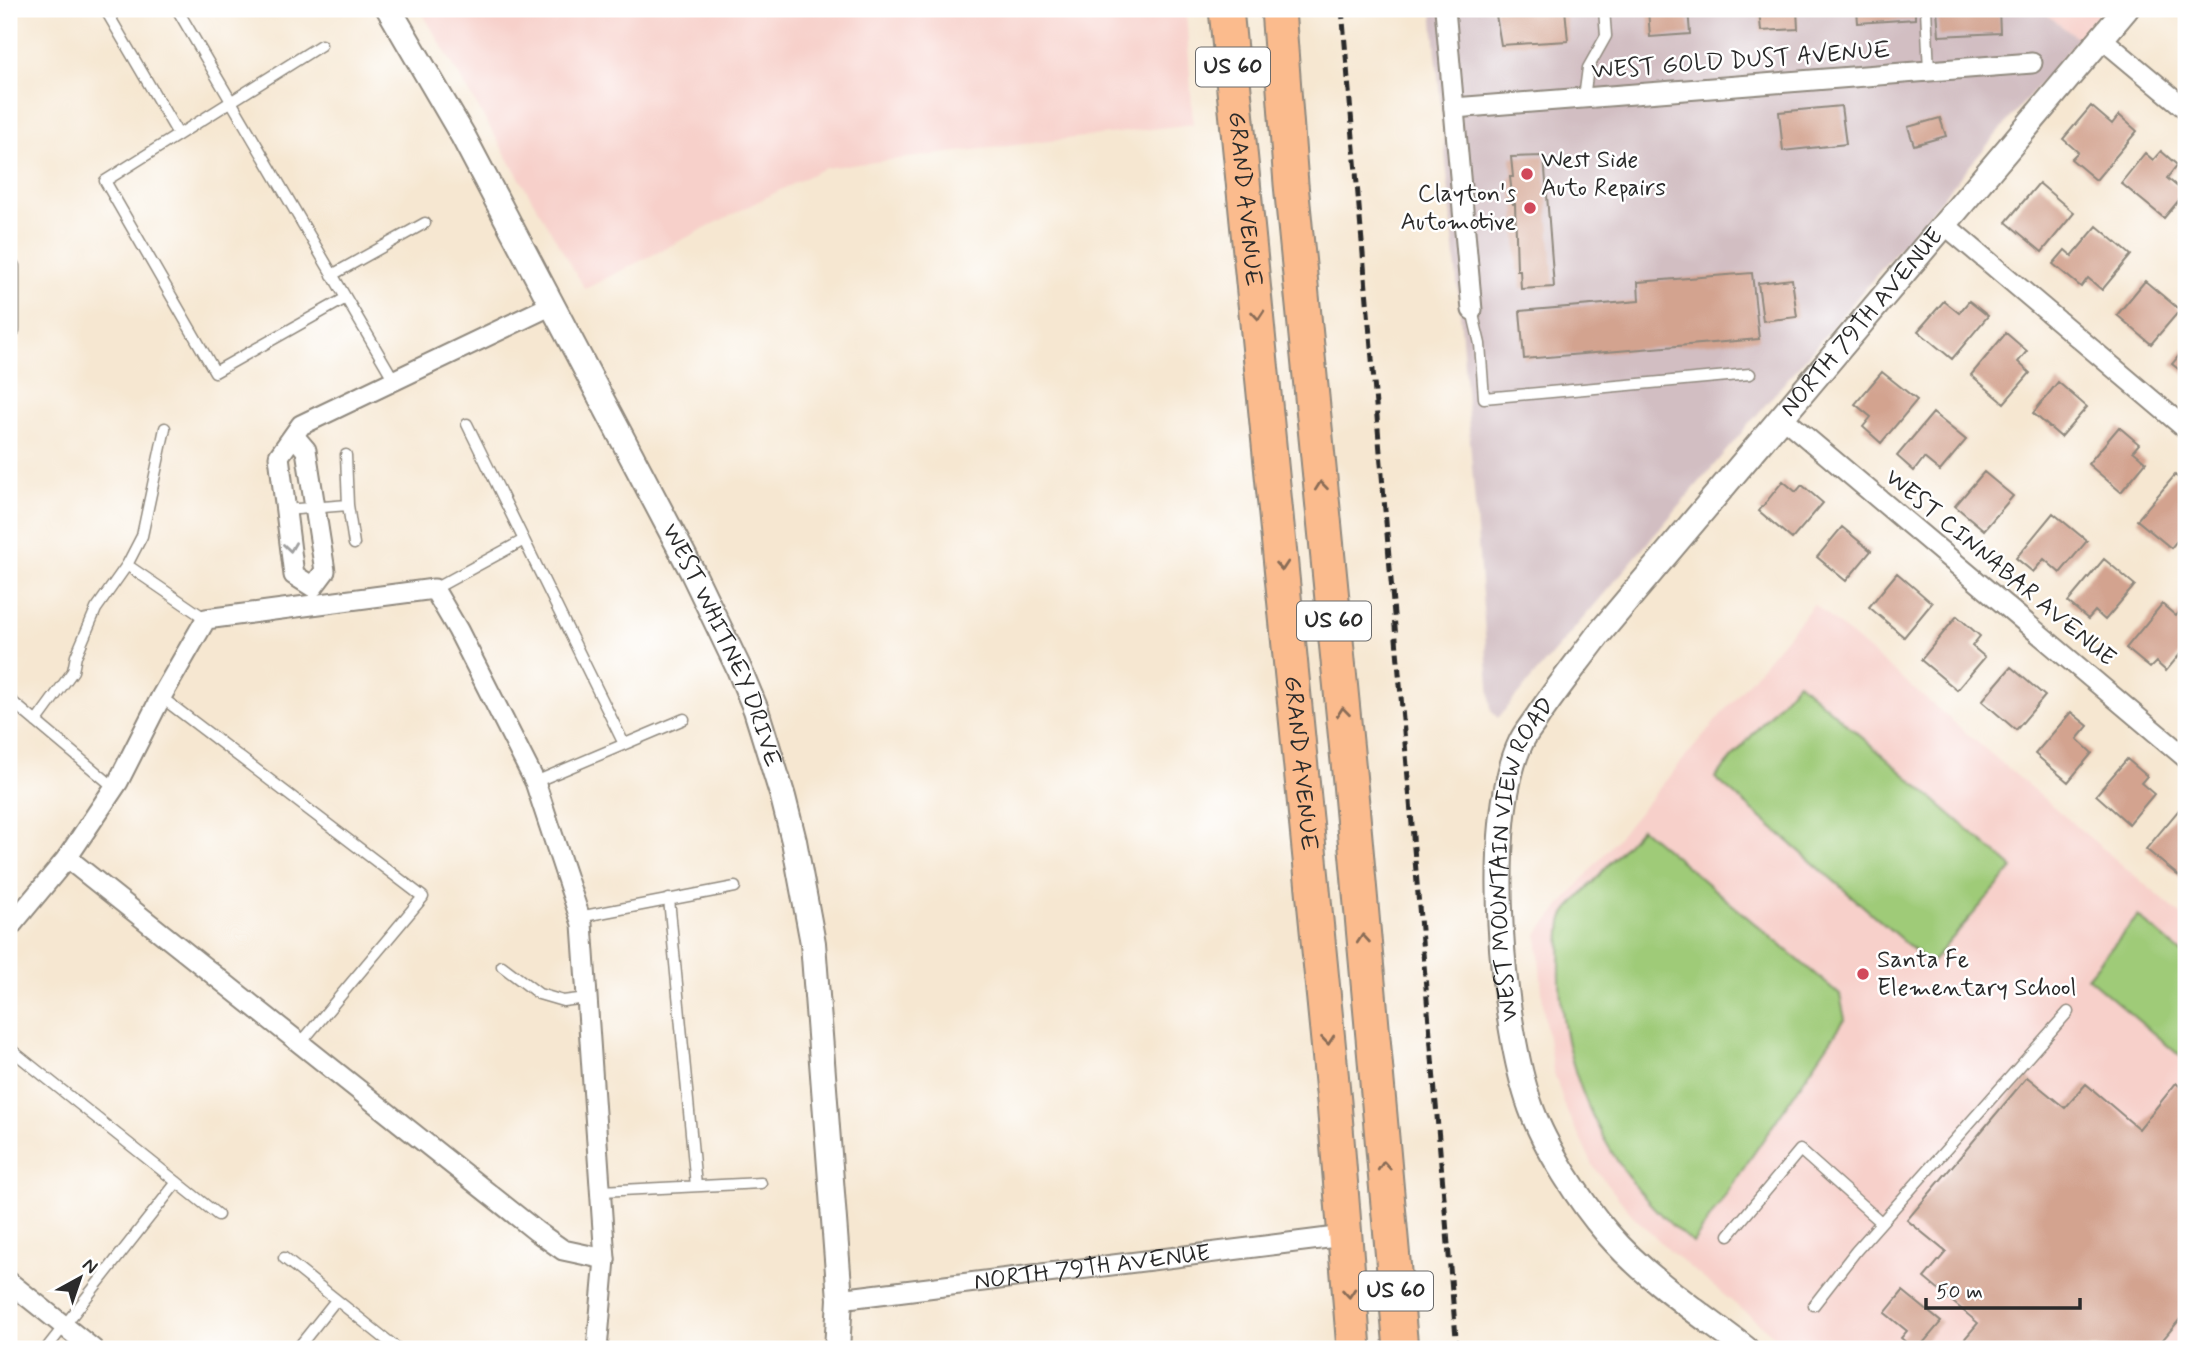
<svg xmlns="http://www.w3.org/2000/svg" width="2195" height="1358" font-family="Mynerve,sans-serif">
<rect width="100%" height="100%" fill="#fff"/>
<filter id="ink" filterUnits="userSpaceOnUse"><feTurbulence type="fractalNoise" baseFrequency=".0143" numOctaves="2"/><feDisplacementMap in="SourceGraphic" scale="14" xChannelSelector="R" yChannelSelector="G"/><feConvolveMatrix kernelMatrix="1 2 1 2 8 2 1 2 1" color-interpolation-filters="sRGB"/></filter>
<filter id="wash" filterUnits="userSpaceOnUse"><feTurbulence type="fractalNoise" baseFrequency=".00686" numOctaves="4" result="noise"/><feDisplacementMap in="SourceGraphic" scale="28" xChannelSelector="R" yChannelSelector="G"/><feGaussianBlur stdDeviation="1.57" result="paint"/><feColorMatrix in="noise" values="0 0 0 0 0 0 0 0 0 0 0 0 0 0 0 0 0 1.4 0 .05"/><feComposite in="paint" operator="in"/></filter>
<g filter="url(#wash)">
<rect width="100%" height="100%" fill="#f6e7d1"/>
<path fill="#f7d0ca" d="M420,9H1186L1193,124L824,168L585,289Z
M2040,9H2103L2078,39Z
M1814,604L2186,919V1349H1791L1672,1253L1632,1215L1595,1169L1567,1112L1553,1070L1544,1014L1537,934Z"/>
<path fill="#d2bec2" d="M1432,9H2040L2078,39L1498,718L1491,711L1460,312Z"/>
<path fill="#9fcb78" stroke="#657b52" stroke-width="2" d="M1798,682L2013,868L1930,964L1715,778Z
M1641,828L1840,995L1845,1019L1693,1243C1609,1179 1557,1069 1560,964C1561,952 1559,925 1564,916C1567,909 1576,901 1581,896C1601,873 1621,850 1641,828Z
M2138,916L2186,957V1061L2087,977Z"/>
<g id="blocks">
<path fill="#d3a38f" d="M1495,9H1565L1568,41L1501,45Z
M1648,9H1688L1690,34L1650,37Z
M1759,9H1797L1798,29L1761,31Z
M1857,9H1915V19L1858,23Z
M1937,9H1999L2000,33L1939,36Z
M1841,106L1846,144L1783,151L1779,112Z
M2091,106L2112,124L2119,115L2137,131L2096,180L2071,159L2078,152L2063,139Z
M1940,118L1946,136L1914,145L1908,127Z
M2161,151L2177,165L2167,178L2185,193L2164,218L2121,183L2145,153L2153,160Z
M1544,156L1554,287L1521,289L1520,270H1517L1515,204H1513L1510,177H1513L1511,157Z
M2039,183L2074,213L2042,252L2006,222Z
M2097,226L2131,255L2102,290L2088,278L2081,287L2053,264L2065,250L2072,256Z
M1752,273L1759,339L1524,359L1520,311L1639,301L1638,282Z
M1792,279L1797,317L1763,321L1758,283Z
M2145,281L2180,310L2151,344L2117,315Z
M1944,301L1959,313L1969,301L1988,316L1952,359L1918,331Z
M2006,333L2027,351L2018,362L2030,373L2004,403L1971,375Z
M2186,347V375L2172,364Z
M1882,372L1917,400L1881,443L1863,427L1871,417L1855,404Z
M2058,382L2087,407L2061,437L2033,413Z
M1933,413L1966,440L1940,471L1924,458L1914,471L1897,456Z
M2119,427L2139,444L2133,451L2146,462L2121,492L2088,464Z
M1984,472L2013,496L1984,530L1955,506Z
M2175,475L2186,485V500L2183,504L2186,507V530L2171,548L2137,520Z
M1783,481L1796,492L1802,485L1823,503L1792,539L1759,511Z
M2053,513L2087,541L2060,573L2044,559L2033,572L2016,558Z
M1842,527L1871,551L1846,581L1817,557Z
M2104,559L2135,585L2105,620L2095,611L2088,619L2068,602Z
M1897,573L1932,603L1904,637L1869,607Z
M2162,604L2176,616L2180,611L2186,616V647L2166,671L2156,662L2150,668L2126,648Z
M1957,616L1980,636L1972,646L1985,657L1957,690L1921,660Z
M2011,667L2045,696L2016,730L1982,701Z
M2071,712L2088,726L2077,739L2092,753L2068,782L2035,754Z
M2127,759L2147,776L2141,783L2154,794L2129,824L2096,795Z
M2182,806L2186,809V870L2180,877L2146,849Z
M2027,1077L2065,1108L2086,1084L2139,1129L2176,1083L2186,1092V1312L2155,1349H1956L1978,1323L1924,1278L1946,1252L1907,1220Z
M1903,1291L1941,1322L1918,1349H1914L1901,1338L1907,1331L1885,1313Z"/>
</g>
</g>
<g filter="url(#ink)">
<use href="#blocks" fill-opacity="0" stroke="#90897e" stroke-width="2"/>
<g fill="none" stroke-linecap="round" stroke-linejoin="round">
<defs>
<path id="service" d="M105,9L178,134
M177,9L394,380
M1926,9L1929,71
M321,45L105,181L215,372L346,298
M1584,98L1588,68L1606,36L1604,9
M332,275L425,223
M1472,310L1480,344L1484,398L1750,374
M467,424L624,744
M346,455L348,505L354,544
M285,510L348,505
M127,565L206,619
M434,589L524,540
M161,697L423,897L300,1044
M9,699L115,788
M36,722L73,671L76,656L96,609L127,565L142,536L165,428
M535,782L684,719
M669,899L696,1186
M579,917L735,887
M502,966L539,994L563,1001L587,998
M9,1048L218,1215
M601,1191L761,1183
M1729,1235L1800,1150L1881,1222
M284,1258L398,1349
M1814,1305L1856,1251L2068,1012
M46,1349L177,1182
M297,1349L336,1300"/>
<g id="minor">
<path d="M1445,9L1472,310"/>
<path d="M2101,38L2186,109"/>
<path d="M1454,108L2032,63"/>
<path d="M1944,224L2186,429"/>
<path d="M9,267V330"/>
<path d="M1781,416L2186,758"/>
<path d="M294,436L306,450L325,571L313,587L294,575L279,456L301,425L552,305"/>
<path d="M67,858L536,1231L563,1250L605,1259"/>
<path d="M9,928L67,858L118,782L161,697L206,619L434,589L458,630L535,782L582,924L605,1259L597,1349"/>
<path d="M9,1282L93,1349"/>
<path id="s1" d="M840,1299L1344,1236"/>
</g>
<g id="tertiary">
<path id="s2" d="M389,9L463,136L692,571L739,669L756,710L783,797L794,841L813,943L840,1299L837,1349"/>
<path id="s3" d="M1746,1349C1699,1313 1647,1279 1608,1234C1580,1202 1545,1147 1531,1108C1501,1026 1483,821 1521,742C1525,733 1533,724 1538,716C1557,688 1578,662 1598,635L2126,9"/>
</g>
<g id="trunk">
<path id="s4" d="M1226,9L1334,1102L1354,1349"/>
<path d="M1278,9L1291,184L1350,782L1401,1349"/>
</g>
</defs>
<use href="#service" stroke="#90897e" stroke-width="13"/>
<use href="#minor" stroke="#90897e" stroke-width="23"/>
<use href="#tertiary" stroke="#90897e" stroke-width="28"/>
<use href="#trunk" stroke="#90897e" stroke-width="37"/>
<use href="#service" stroke="#fff" stroke-width="10"/>
<use href="#minor" stroke="#fff" stroke-width="19"/>
<use href="#tertiary" stroke="#fff" stroke-width="24"/>
<use href="#trunk" stroke="#fbbb8d" stroke-width="33"/>
<path stroke="#2b2b2b" stroke-width="5" stroke-dasharray="10 5" stroke-linecap="butt" d="M1342,9L1457,1349"/>
</g>
<defs><path id="oneway-chevron" d="M-2-3.5L2.5 0L-2 3.5" fill="none" stroke-width="1.6" stroke-linecap="round" stroke-linejoin="round" transform="scale(1.75)"/></defs>
<g stroke="#896c57">
<use href="#oneway-chevron" transform="translate(1258 315) rotate(85)"/>
<use href="#oneway-chevron" transform="translate(1321 486) rotate(-96)"/>
<use href="#oneway-chevron" transform="translate(1282 566) rotate(85)"/>
<use href="#oneway-chevron" transform="translate(1343 712) rotate(-96)"/>
<use href="#oneway-chevron" transform="translate(1363 939) rotate(-95)"/>
<use href="#oneway-chevron" transform="translate(1328 1040) rotate(84)"/>
<use href="#oneway-chevron" transform="translate(1384 1166) rotate(-95)"/>
<use href="#oneway-chevron" transform="translate(1349 1293) rotate(85)"/>
</g>
<use stroke="#a0a0a0" href="#oneway-chevron" transform="translate(290 547) rotate(82)"/>
</g>
<g fill="#d1495b" stroke="#fff" stroke-width="2.5">
<circle cx="1527" cy="174" r="7"/>
<circle cx="1530" cy="208" r="7"/>
<circle cx="1863" cy="974" r="7"/>
</g>
<g text-anchor="middle" dominant-baseline="central" stroke-width="5" stroke-linejoin="round" paint-order="stroke">
<g fill="#fff" stroke="#6b6b6b" stroke-width="2">
<rect x="1196" y="47.5" width="74" height="39" rx="5"/>
<rect x="1297" y="601.5" width="74" height="39" rx="5"/>
<rect x="1359" y="1271.5" width="74" height="39" rx="5"/>
</g>
<g font-size="23" font-weight="bold" fill="#2b2b2b">
<text x="1233" y="67">US 60</text>
<text x="1334" y="621">US 60</text>
<text x="1396" y="1291">US 60</text>
</g>
<g font-size="24" fill="#2b2b2b" stroke="#fff">
<text transform="translate(1741 61) rotate(-4)">WEST GOLD DUST AVENUE</text>
<text stroke="none"><textPath href="#s4" startOffset="191">GRAND AVENUE</textPath></text>
<text stroke="none"><textPath href="#s3" startOffset="1241">NORTH 79TH AVENUE</textPath></text>
<text transform="translate(2000 568) rotate(40)">WEST CINNABAR AVENUE</text>
<text stroke="none"><textPath href="#s2" startOffset="719">WEST WHITNEY DRIVE</textPath></text>
<text stroke="none"><textPath href="#s4" startOffset="758">GRAND AVENUE</textPath></text>
<text stroke="none"><textPath href="#s3" startOffset="584">WEST MOUNTAIN VIEW ROAD</textPath></text>
<text stroke="none"><textPath href="#s1" startOffset="254">NORTH 79TH AVENUE</textPath></text>
</g>
<g font-size="24" fill="#2b2b2b" stroke="#fff" text-anchor="start">
<text x="1541" y="160">West Side<tspan x="1541" dy="28">Auto Repairs</tspan></text>
<text x="1516" y="194" text-anchor="end">Clayton's<tspan x="1516" dy="28">Automotive</tspan></text>
<text x="1877" y="960">Santa Fe<tspan x="1877" dy="28">Elementary School</tspan></text>
</g>
</g>
<rect width="2195" height="1358" fill="none" stroke="#fff" stroke-width="35"/>
<g transform="translate(80 1278) rotate(40)" stroke="#ffffff" stroke-width="5" paint-order="stroke">
<path d="M0-5L12 26L0 18L-12 26Z" fill="#2b2b2b"/>
<text y="-10" font-size="19" font-weight="bold" text-anchor="middle" fill="#2b2b2b">N</text>
</g>
<path d="M1926 1298v10h154v-10" fill="none" stroke="#2b2b2b" stroke-width="3.5"/>
<text x="1936" y="1298" font-size="21" fill="#2b2b2b" stroke="#ffffff" stroke-width="5" paint-order="stroke">50 m</text>
</svg>
